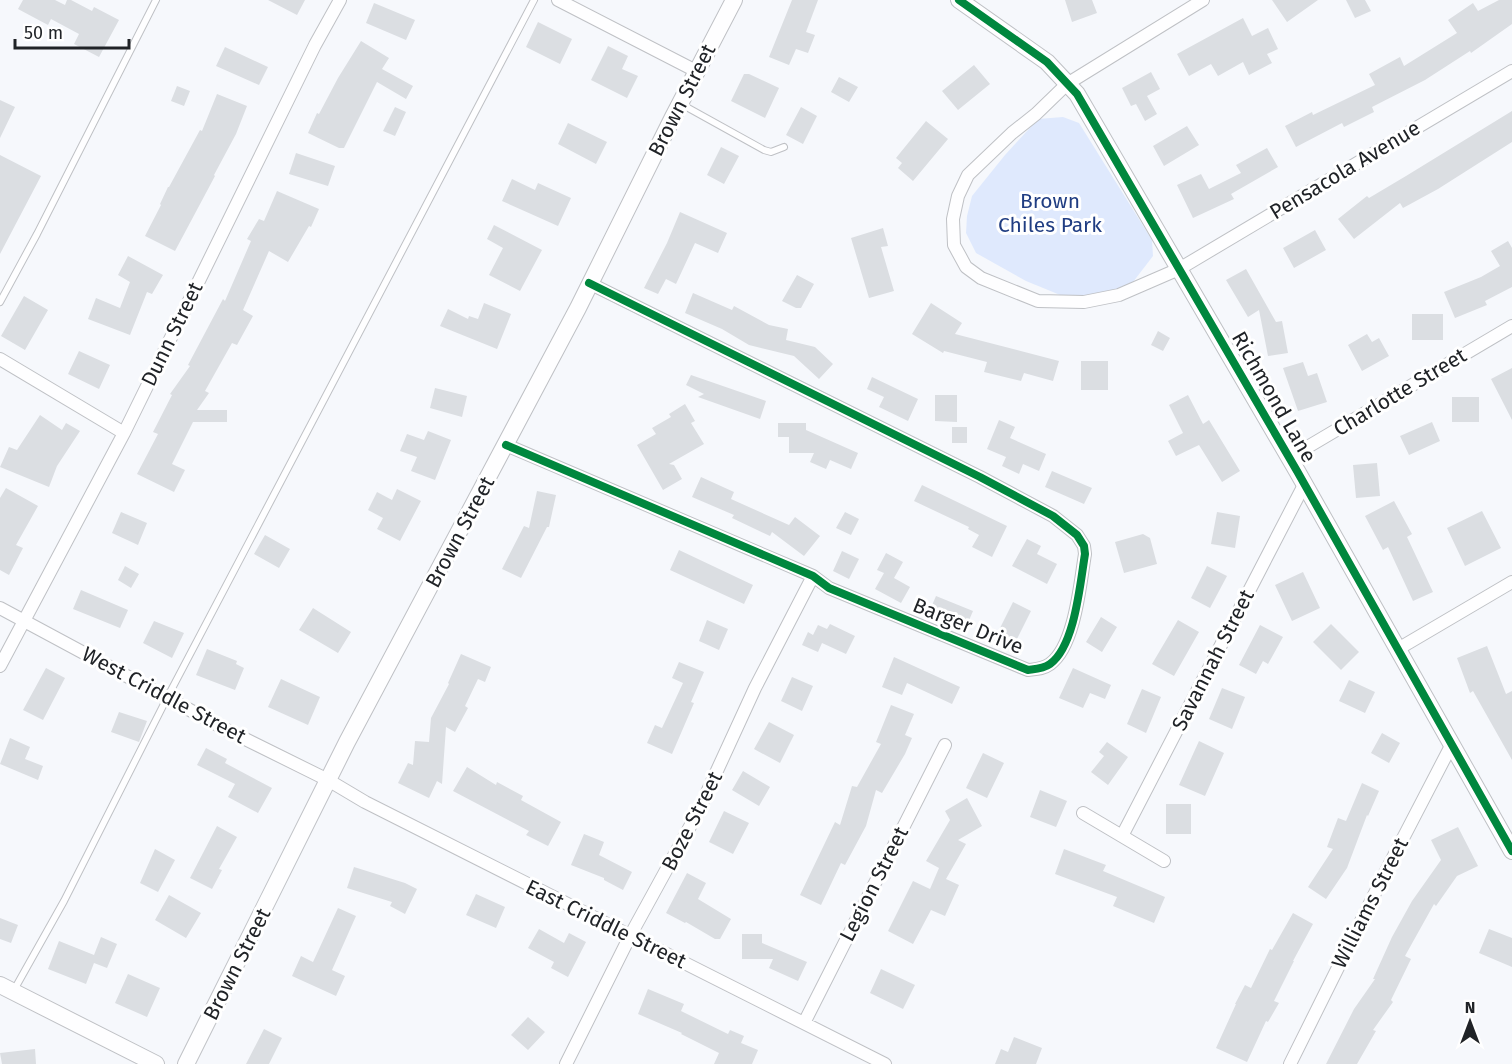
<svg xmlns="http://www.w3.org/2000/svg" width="1512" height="1064" font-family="'Fira Sans',sans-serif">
<rect width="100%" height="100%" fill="#f6f8fc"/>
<path fill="#dfe9fd" d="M1063,117L1079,123L1152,240L1153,256L1133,282L1109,294L1070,299L1026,281L976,253L966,233L967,216L972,196L1005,155L1038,119Z"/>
<path fill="#dbdee2" d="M23,0H55L65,5L67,0H71L92,11L94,7L119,20L99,57L74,44L79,34L51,19L48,25L18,9Z
M268,0H305L297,15Z
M792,0H818L806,32L815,35L808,53L796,49L789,65L769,57Z
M1065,0H1092L1097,13L1072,22Z
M1272,0H1318L1287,22Z
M1346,0H1365L1371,11L1355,18Z
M1499,0H1512V24L1471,53L1470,51L1425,80L1372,107L1374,112L1344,127L1342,123L1296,147L1285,126L1312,112L1313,115L1375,85L1369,74L1400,57L1404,66L1457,33L1448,20L1473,3L1478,11Z
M374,3L415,20L406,40L366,23Z
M1243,18L1252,36L1268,28L1278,49L1267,54L1272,63L1249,75L1243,62L1218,76L1211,64L1189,76L1177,54Z
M538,22L572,39L560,64L526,47Z
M361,41L389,58L382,69L413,86L406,99L377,82L344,148H339L308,133L317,113L319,114L338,78Z
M608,46L628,56L622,69L638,76L627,98L591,80Z
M225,47L268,67L259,85L216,66Z
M974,65L990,84L958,110L942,91Z
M1151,72L1160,89L1147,96L1157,114L1145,121L1136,104L1131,106L1122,88Z
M744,74H749L779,88L765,118L731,101Z
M839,77L858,87L849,102L831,92Z
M177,86L190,91L184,106L171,101Z
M217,94L247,106L236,134L214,175L215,176L175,251L145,236L161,205L160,204L168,187H169L200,130L202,131Z
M0,100L15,107L0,138Z
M395,107L406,112L395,136L383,131Z
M801,107L817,116L803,144L786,135Z
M1512,111V142L1438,189L1403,208L1400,203L1354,239L1338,219L1367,196L1369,198L1406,176Z
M926,121L948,139L913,181L898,168L902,163L896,158Z
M568,123L607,142L596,164L558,144Z
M1187,126L1199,145L1164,166L1153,146Z
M721,147L739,156L724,184L707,175Z
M1267,148L1278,167L1231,194L1234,199L1193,218L1177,185L1201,174L1209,189L1241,173L1236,165Z
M296,153L335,166L328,186L289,174Z
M0,155L41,176L0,254Z
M512,179L535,190L538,183L571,198L558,226L502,201Z
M277,191L319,209L311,227L309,226L288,262L269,251L243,310L253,316L237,345L232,343L205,391L209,393L197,410H227V422H193L172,464L185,470L174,492L137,474L158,434L153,432L172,395L170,394L190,366L188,365L223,299L225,301L251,241L247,239L259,219L264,221Z
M680,212L727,233L718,253L695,243L676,284L666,279L658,294L644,288L667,243Z
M494,225L542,250L520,291L489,275L503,248L487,239Z
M883,228L888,246L881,247L894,291L869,298L851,238Z
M1315,230L1326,250L1294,268L1283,248Z
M1508,241L1512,248V287L1485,301L1487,305L1455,318L1444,292L1481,277L1500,266L1491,251Z
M128,256L163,275L152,294L147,292L130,335L88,319L96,298L120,308L130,282L118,275Z
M1246,269L1276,322L1282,321L1288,353L1268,356L1259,310L1248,317L1226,280Z
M797,275L814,284L801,308H796L782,301Z
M693,293L732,310L734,306L769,325L788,329L786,340L815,347L833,364L819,379L794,356L749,345L722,329L685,313Z
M24,296L48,310L25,350L1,336Z
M484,303L511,314L497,349L440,326L448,309L468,319L469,316L478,319Z
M931,303L962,323L955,334L1059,361L1053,381L1024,373L1021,381L984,372L987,362L944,351L943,353L912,334Z
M1412,314H1443V340H1412Z
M1158,331L1170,338L1163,351L1151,345Z
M1367,334L1372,342L1379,338L1389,356L1362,371L1348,345Z
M79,351L110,365L99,389L68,374Z
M1081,361H1108V390H1081Z
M1303,362L1308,376L1317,373L1327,402L1298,411L1283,368Z
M1512,368V420L1491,379Z
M691,375L766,401L760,419L698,397L704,394L686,385Z
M872,377L918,399L908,421L879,407L884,397L867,389Z
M435,388L467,396L462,417L430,408Z
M935,395H957V422L935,421Z
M1188,395L1203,424L1209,420L1240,471L1222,482L1199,445L1176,456L1168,441L1183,433L1169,405Z
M1452,397H1479V422H1452Z
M685,404L695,421L691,423L704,444L669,464L674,465L682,479L663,490L637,445L656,434L652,428L671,417L669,414Z
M40,415L62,430L66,423L80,431L57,466L49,487L0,467L9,447L17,450Z
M999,420L1015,427L1010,438L1046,454L1039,471L1023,464L1019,474L1002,466L1006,457L987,449Z
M1432,422L1440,441L1409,455L1400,436Z
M778,423H806V430L858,453L851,469L830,460L826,469L810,462L814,453H789V437H778Z
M952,427H967V443H952Z
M428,431L451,440L435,480L411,471L417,457L400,451L407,434L424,440Z
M1377,463L1380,496L1356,498L1353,465Z
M1052,471L1092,488L1084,504L1045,487Z
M701,477L734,492L731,499L789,525L795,517L820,536L804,556L772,532L770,536L732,518L734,515L692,497Z
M922,485L1007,526L992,557L972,547L979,535L968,529L969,527L914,501Z
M6,488L38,506L16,545L23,548L9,575L0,570V498Z
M397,489L421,501L400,541L377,529L383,518L368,510L377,492L392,500Z
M537,491L556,495L549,527H547L521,578L502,569L524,526L529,528Z
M1394,501L1412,534L1407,537L1433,592L1413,601L1388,547L1383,550L1365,516Z
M1482,511L1501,548L1465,566L1447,528Z
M121,512L147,523L138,545L112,533Z
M845,512L859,519L851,535L836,528Z
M1217,512L1240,516L1235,548L1211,544Z
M1143,534L1150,538L1157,564L1124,573L1115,542Z
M265,535L290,549L279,568L254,554Z
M1027,539L1041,546L1037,554L1057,564L1047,584L1012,566Z
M679,550L753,585L744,604L670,570Z
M842,551L859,559L849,579L833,571Z
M886,553L903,562L894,578L910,587L901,603L875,589L884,573L877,570Z
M125,566L139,574L131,588L118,580Z
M1207,566L1227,576L1210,608L1191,598Z
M1303,572L1320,608L1292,621L1275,585Z
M81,590L128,610L120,628L73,609Z
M936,596L973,611L964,632L927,617Z
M1013,602L1031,611L1011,651L993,642Z
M313,608L351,632L338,653L299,630Z
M1101,617L1117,627L1102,652L1086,642Z
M707,620L728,629L719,650L699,641Z
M1178,620L1199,632L1174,676L1152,664Z
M154,621L184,633L172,658L143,643Z
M830,624L855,636L846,654L822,643L818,652L802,645L808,632L813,635L818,625L827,629Z
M1331,624L1359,652L1341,670L1313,642Z
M1260,625L1283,637L1268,664L1263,661L1256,674L1239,665Z
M1487,646L1506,694L1512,691V760L1473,691L1470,693L1457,658Z
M207,649L237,661L236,664L244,668L235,690L196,675Z
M461,654L491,667L485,682L478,679L465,706L468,708L455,732L446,727L442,784L437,781L429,798L398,783L408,763L413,765L415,741L429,742L431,718L449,684L448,683Z
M894,657L960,687L952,704L907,683L902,695L882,687Z
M679,662L704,672L691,702L694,703L672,754L647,743L655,725L662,728L683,683L672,678Z
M46,668L65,678L43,720L23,710Z
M1073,668L1111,685L1105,699L1090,693L1083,708L1059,698Z
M792,677L813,686L802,711L781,701Z
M281,679L320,697L308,725L268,707Z
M1349,680L1375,692L1365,713L1339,701Z
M1222,688L1245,697L1232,729L1209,719Z
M1142,689L1161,697L1146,733L1127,724Z
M891,705L914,714L905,735L912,738L905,754L882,793L876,790L866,826L845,865L841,863L821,905L800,895L835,822L840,825L852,786L857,787L881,744L876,742Z
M119,712L147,721L139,742L111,732Z
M769,722L794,735L780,763L754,749Z
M1382,733L1400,743L1389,763L1371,753Z
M10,738L30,747L25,759L43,766L38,780L0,764Z
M1199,741L1224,753L1205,796L1179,785Z
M1107,742L1128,757L1108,785L1091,772L1104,756L1099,752Z
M206,748L227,759L225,763L272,788L258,813L228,797L235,784L197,765Z
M983,753L1004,763L987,798L966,788Z
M467,767L496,785L497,782L523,796L521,800L561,822L548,846L526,835L529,831L453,791Z
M743,771L770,787L759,806L732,790Z
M1362,783L1379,791L1368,816L1367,815L1347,868L1326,899L1308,887L1333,849L1327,847L1338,818L1346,821Z
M1040,790L1067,801L1056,827L1030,817Z
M967,798L982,826L958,840L966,844L946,879L959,885L945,916L931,910L913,944L888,931L913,881L930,889L939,868L926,861L950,820L945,811Z
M1166,804H1191V834H1166Z
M724,811L749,823L733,854L709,842Z
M217,826L237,837L219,869L222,870L212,889L190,878Z
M1458,827L1478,866L1457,876L1436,906L1434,904L1405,956L1411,959L1391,1000L1393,1002L1373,1030L1376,1031L1357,1064H1326L1354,1009L1375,979H1373L1392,937L1412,901L1441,860L1431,840Z
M584,834L604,842L599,855L632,872L623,890L604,880V878L571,865Z
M155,849L175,860L158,892L140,883Z
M1064,849L1106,865L1103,871L1165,897L1154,923L1113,906L1117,897L1055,874Z
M354,867L405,883L417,889L405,914L390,906L392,902L347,888Z
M687,873L706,883L698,899L731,919L720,939H715L686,922L685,923L666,913Z
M476,894L505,907L496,928L466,915Z
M169,895L201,913L186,938L155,920Z
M338,908L356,916L332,970L345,976L336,996L292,976L301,956L313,962Z
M1293,913L1313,924L1293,961H1294L1274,1001L1279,1003L1268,1022L1266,1021L1247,1062L1216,1048L1236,1004H1235L1245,985L1251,988L1270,949L1272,950Z
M0,918L18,925L11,943L0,939Z
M539,929L564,943L569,933L586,942L568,977L551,968L554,962L528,948Z
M1489,929L1512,938V967L1479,953Z
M742,934H762V943L807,962L798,981L769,968L773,959H742Z
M101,937L117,944L107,968L94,963L86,984L48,969L59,941L94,955Z
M881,969L915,985L903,1009L870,993Z
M128,974L160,988L147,1017L115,1003Z
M648,989L684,1004L681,1011L728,1034L730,1030L744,1036L741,1043L758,1050L752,1064H714L719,1053L681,1034L682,1033L638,1014Z
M528,1017L545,1032L528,1050L511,1035Z
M264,1029L282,1038L269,1064H246Z
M1014,1037L1042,1048L1036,1064H995L1001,1049L1008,1052Z
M35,1049L36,1064H2L0,1053Z"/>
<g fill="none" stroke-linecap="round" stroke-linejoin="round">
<defs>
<path id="lane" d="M681,104L764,150L771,152L784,147
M0,302L37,234L156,0
M14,990L64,901L167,698L534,0"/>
<path id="street" d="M558,0L698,72
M1203,0L1067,84L1036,114L1012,133L968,175L958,196L953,219L954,245L966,267L981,278L1038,301L1084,302L1119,295L1179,269L1512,71
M0,359L124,433
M506,445L813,576L829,588L1028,670C1036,669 1043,669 1050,664C1075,646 1080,584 1085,554L1084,546L1077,535L1053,516L980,477L589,283
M1289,458L1512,326
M0,608L227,730L328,780L365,802L885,1064
M1398,649L1512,582
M0,666L124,433L315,45L340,0
M1083,813L1164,861
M1122,836L1304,485
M804,1023L945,745
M566,1064L630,936L698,812L755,688L813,576
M1290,1064L1385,873L1452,744"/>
<path id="secondary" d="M959,0L1047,62L1077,94L1297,471L1512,851
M0,985L156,1064
M186,1064L347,742L578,308L673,117L734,0"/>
</defs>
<use href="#lane" stroke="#bfc1c5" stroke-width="8"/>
<use href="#street" stroke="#bfc1c5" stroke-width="14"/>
<use href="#secondary" stroke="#bfc1c5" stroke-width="18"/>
<use href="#lane" stroke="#fefeff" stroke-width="6"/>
<use href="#street" stroke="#fefeff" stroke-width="12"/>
<use href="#secondary" stroke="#fefeff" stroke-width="16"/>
<defs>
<path id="cycleway" d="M959,0L1047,62L1077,94L1297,471L1512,851
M506,445L813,576L829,588L1028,670C1036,669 1043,669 1050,664C1075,646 1080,584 1085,554L1084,546L1077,535L1053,516L980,477L589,283"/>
</defs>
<use href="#cycleway" stroke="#fff" stroke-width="11"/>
<use href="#cycleway" stroke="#00873e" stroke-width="8"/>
</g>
<g text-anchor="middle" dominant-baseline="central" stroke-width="6" stroke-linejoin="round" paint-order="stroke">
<g font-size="21" fill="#202327" stroke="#fff">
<text transform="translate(682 100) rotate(-63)">Brown Street</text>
<text transform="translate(1345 170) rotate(-31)">Pensacola Avenue</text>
<text transform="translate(172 334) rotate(-64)">Dunn Street</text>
<text transform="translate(1400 392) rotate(-31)">Charlotte Street</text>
<text transform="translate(1274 397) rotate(60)">Richmond Lane</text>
<text transform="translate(460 532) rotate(-62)">Brown Street</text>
<text transform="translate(968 626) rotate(22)">Barger Drive</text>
<text transform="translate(1213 660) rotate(-63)">Savannah Street</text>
<text transform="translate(164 695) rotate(28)">West Criddle Street</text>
<text transform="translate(692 821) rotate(-63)">Boze Street</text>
<text transform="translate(874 884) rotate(-63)">Legion Street</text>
<text transform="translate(1370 903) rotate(-63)">Williams Street</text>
<text transform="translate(606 924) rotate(26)">East Criddle Street</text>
<text transform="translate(237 964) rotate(-63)">Brown Street</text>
</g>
<g font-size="21" fill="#203d82" stroke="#fff">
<text x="1050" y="201">Brown<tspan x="1050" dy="24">Chiles Park</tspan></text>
</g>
</g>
<g transform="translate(1470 1022)" stroke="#ffffff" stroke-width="4.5" paint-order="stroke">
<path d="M0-4.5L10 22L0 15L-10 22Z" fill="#202327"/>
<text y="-9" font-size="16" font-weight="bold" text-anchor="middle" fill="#202327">N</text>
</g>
<path d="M15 39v9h114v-9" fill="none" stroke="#202327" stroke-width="3"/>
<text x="24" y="39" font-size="18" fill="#202327" stroke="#ffffff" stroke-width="4.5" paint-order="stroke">50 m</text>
</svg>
